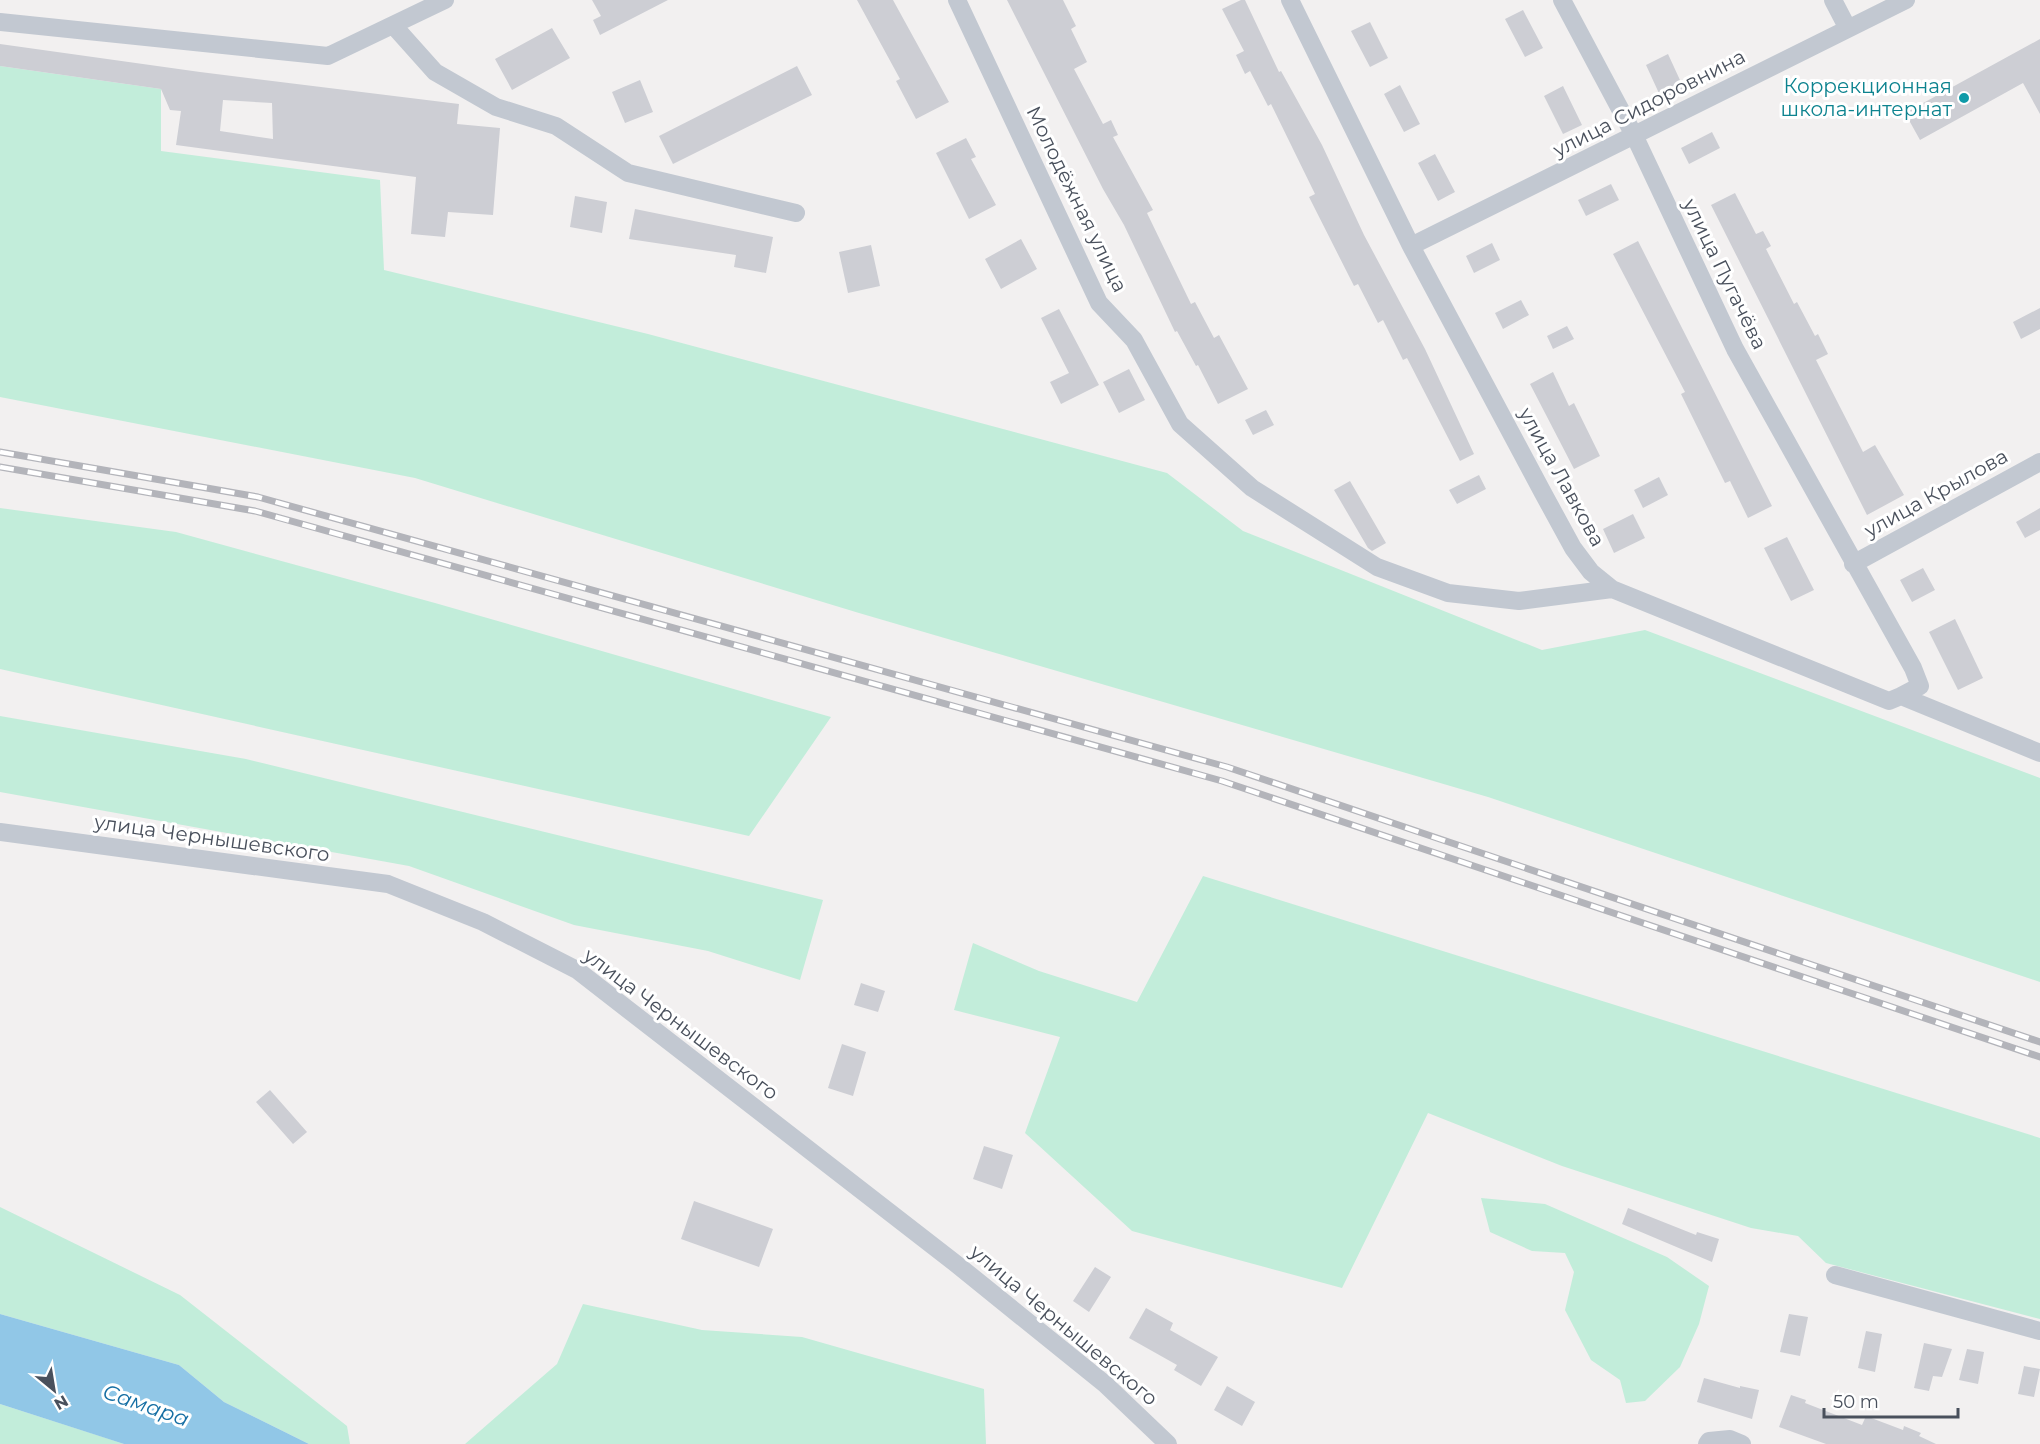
<svg xmlns="http://www.w3.org/2000/svg" width="2040" height="1444" font-family="Montserrat,sans-serif">
<rect width="100%" height="100%" fill="#f2f0f0"/>
<path fill="#c2edda" d="M0,66L161,89V151L380,180L384,270L648,334L1167,473L1243,531L1542,650L1645,630L2040,778V982L1488,797L859,613L415,478L0,397Z
M0,508L176,532L435,603L831,717L749,836L0,669Z
M0,716L246,759L823,900L800,980L708,951L574,925L409,866L0,792Z
M1203,876L2040,1138V1319L1826,1263L1798,1236L1751,1228L1562,1166L1428,1113L1342,1288L1132,1231L1025,1133L1060,1037L954,1010L973,943L1039,971L1137,1002Z
M1481,1198L1545,1204L1667,1257L1709,1286L1699,1324L1680,1367L1645,1401L1626,1403L1620,1380L1591,1360L1565,1310L1574,1272L1565,1253L1532,1251L1490,1232Z
M0,1207L180,1295L347,1426L350,1444H309L224,1402L179,1365L0,1314Z
M583,1304L702,1330L802,1337L984,1389L986,1444H465L557,1364Z
M0,1404L109,1439L124,1444H0Z"/>
<path fill="#91c7e7" d="M0,1314L179,1365L224,1402L309,1444H124L0,1404Z"/>
<path fill="#cdced4" fill-rule="evenodd" d="M592,0H668L600,35L593,20L601,16Z
M857,0H893L949,102L916,119L896,81L900,79Z
M1007,0H1063L1076,26L1071,29L1087,62L1074,69L1103,124L1111,120L1118,135L1113,137L1153,210L1147,213L1191,304L1195,302L1214,338L1219,335L1248,389L1218,404L1198,365L1196,366L1177,331L1175,332L1124,225L1103,189Z
M1241,0H1245L1279,72L1281,71L1322,145L1364,235L1425,349L1474,454L1460,461L1407,358L1403,360L1383,320L1378,323L1358,284L1354,286L1309,197L1315,194L1271,104L1268,106L1250,71L1245,74L1236,55L1244,51L1222,9Z
M1523,10L1543,48L1525,57L1505,19Z
M1370,22L1388,58L1370,67L1351,31Z
M552,28L570,58L512,90L495,59Z
M2040,39V114L2023,83L1920,140L1905,113Z
M0,44L200,72L459,104L457,124L500,128L493,215L448,212L445,237L411,234L416,177L176,145L181,111L170,110L161,89L0,66ZM223,100L272,103L273,139L220,131Z
M1668,54L1685,91L1663,102L1646,65Z
M797,66L812,95L673,164L659,136Z
M640,80L653,112L625,123L612,92Z
M1400,85L1420,124L1404,132L1384,94Z
M1563,86L1582,125L1563,134L1544,96Z
M1712,132L1720,148L1689,164L1681,148Z
M966,138L976,157L971,159L996,205L969,219L936,153Z
M1435,154L1455,192L1438,201L1418,163Z
M1611,184L1619,200L1586,216L1578,200Z
M1735,193L1756,234L1763,231L1771,246L1766,249L1794,304L1797,302L1815,336L1818,334L1828,354L1816,360L1863,452L1875,445L1904,495L1867,515L1711,205Z
M575,196L607,202L602,233L570,227Z
M635,209L773,237L766,273L734,267L736,255L629,239Z
M1021,239L1037,269L1001,289L985,259Z
M1638,241L1772,506L1748,518L1730,481L1725,483L1681,394L1685,392L1613,254Z
M1492,243L1500,260L1474,273L1466,256Z
M871,245L880,286L848,293L839,252Z
M1521,300L1529,315L1503,329L1495,313Z
M2040,308V329L2021,339L2013,322Z
M1059,309L1099,385L1061,404L1050,382L1069,373L1041,318Z
M1567,326L1574,339L1553,349L1547,336Z
M1129,369L1145,400L1119,413L1103,382Z
M1553,372L1569,406L1574,403L1600,456L1574,469L1530,384Z
M1266,410L1274,425L1253,435L1245,420Z
M1479,475L1486,489L1457,504L1449,490Z
M1659,477L1668,495L1643,508L1634,490Z
M1350,481L1386,543L1372,551L1368,548L1334,490Z
M2040,508V530L2025,538L2016,522Z
M1633,514L1645,538L1614,553L1603,529Z
M1787,537L1814,590L1791,601L1764,548Z
M1923,568L1935,590L1912,602L1900,580Z
M1955,619L1983,678L1958,690L1929,632Z
M861,983L885,991L878,1012L854,1005Z
M842,1044L866,1052L853,1096L828,1088Z
M270,1090L307,1132L293,1144L256,1102Z
M984,1146L1013,1155L1002,1189L973,1179Z
M694,1201L773,1229L759,1267L681,1239Z
M1628,1208L1696,1235L1697,1232L1719,1239L1712,1262L1622,1224Z
M1095,1267L1111,1277L1089,1312L1073,1301Z
M1146,1308L1173,1323L1170,1330L1218,1357L1201,1386L1174,1370L1177,1365L1129,1338Z
M1789,1314L1808,1317L1800,1356L1780,1352Z
M1866,1331L1882,1334L1875,1372L1858,1368Z
M1924,1343L1952,1349L1942,1377L1933,1376L1929,1391L1914,1388Z
M1967,1349L1984,1352L1978,1384L1959,1380Z
M2024,1366L2040,1369L2034,1397L2018,1394Z
M1704,1378L1740,1388V1386L1759,1390L1752,1419L1697,1402Z
M1227,1386L1255,1402L1242,1426L1214,1410Z
M1791,1395L1806,1400L1805,1403L1862,1425L1866,1416L1903,1430L1904,1426L1921,1433L1919,1436L1936,1444H1826L1779,1427Z"/>
<g fill="none" stroke-linecap="round" stroke-linejoin="round">
<path stroke="#c2c8d1" stroke-width="18" d="M957,0L1099,303L1134,340L1180,424L1252,488L1377,567L1448,593L1519,601L1612,589
M1290,0L1411,246L1543,493L1573,548L1591,572L1612,589L1889,701L1901,696L2040,753
M1562,0L1635,137L1735,349L1913,668L1920,686L1901,696
M1833,0L1847,27
M0,22L328,56L445,0
M393,25L435,72L496,107L556,126L628,173L796,213
M1411,246L1906,0
M1853,564L2040,462
M0,832L388,884L483,922L577,970L955,1263L1105,1384L1168,1444
M1835,1275L2040,1331
M1707,1444L1709,1441L1730,1439L1742,1444"/>
<defs>
<path id="rail" d="M0,452L258,497L1227,767L2040,1042
M0,467L255,511L1222,781L2040,1057"/>
</defs>
<use href="#rail" stroke="#b3b4ba" stroke-width="7"/>
<use href="#rail" stroke="#fff" stroke-width="4.5" stroke-dasharray="14" stroke-linecap="butt"/>
</g>
<circle fill="#0f9aa8" stroke="#fff" stroke-width="2" cx="1964" cy="98" r="6"/>
<g text-anchor="middle" dominant-baseline="central" stroke-width="6" stroke-linejoin="round" paint-order="stroke">
<g font-size="20" fill="#0d838f" stroke="#fff" text-anchor="end">
<text x="1952" y="86">Коррекционная<tspan x="1952" dy="23">школа-интернат</tspan></text>
</g>
<g font-size="20" fill="#49505c" stroke="#fff">
<text transform="translate(1649 103) rotate(-27)">улица Сидоровнина</text>
<text transform="translate(1077 199) rotate(64)">Молодёжная улица</text>
<text transform="translate(1725 274) rotate(64)">улица Пугачёва</text>
<text transform="translate(1562 477) rotate(61)">улица Лавкова</text>
<text transform="translate(1936 493) rotate(-29)">улица Крылова</text>
<text transform="translate(212 838) rotate(8)">улица Чернышевского</text>
<text transform="translate(681 1024) rotate(37)">улица Чернышевского</text>
<text transform="translate(1064 1325) rotate(40)">улица Чернышевского</text>
</g>
<g font-size="21" font-style="italic" fill="#156ea3" stroke="#fff">
<text transform="translate(146 1405) rotate(19)">Самара</text>
</g>
</g>
<g transform="translate(54 1390) rotate(150)" stroke="#ffffff" stroke-width="4.5" paint-order="stroke">
<path d="M0-4.5L10 22L0 15L-10 22Z" fill="#49505c"/>
<text y="-9" font-size="16" font-weight="bold" text-anchor="middle" fill="#49505c">N</text>
</g>
<path d="M1824 1408v9h134v-9" fill="none" stroke="#49505c" stroke-width="3"/>
<text x="1833" y="1408" font-size="18" fill="#49505c" stroke="#ffffff" stroke-width="4.5" paint-order="stroke">50 m</text>
</svg>
